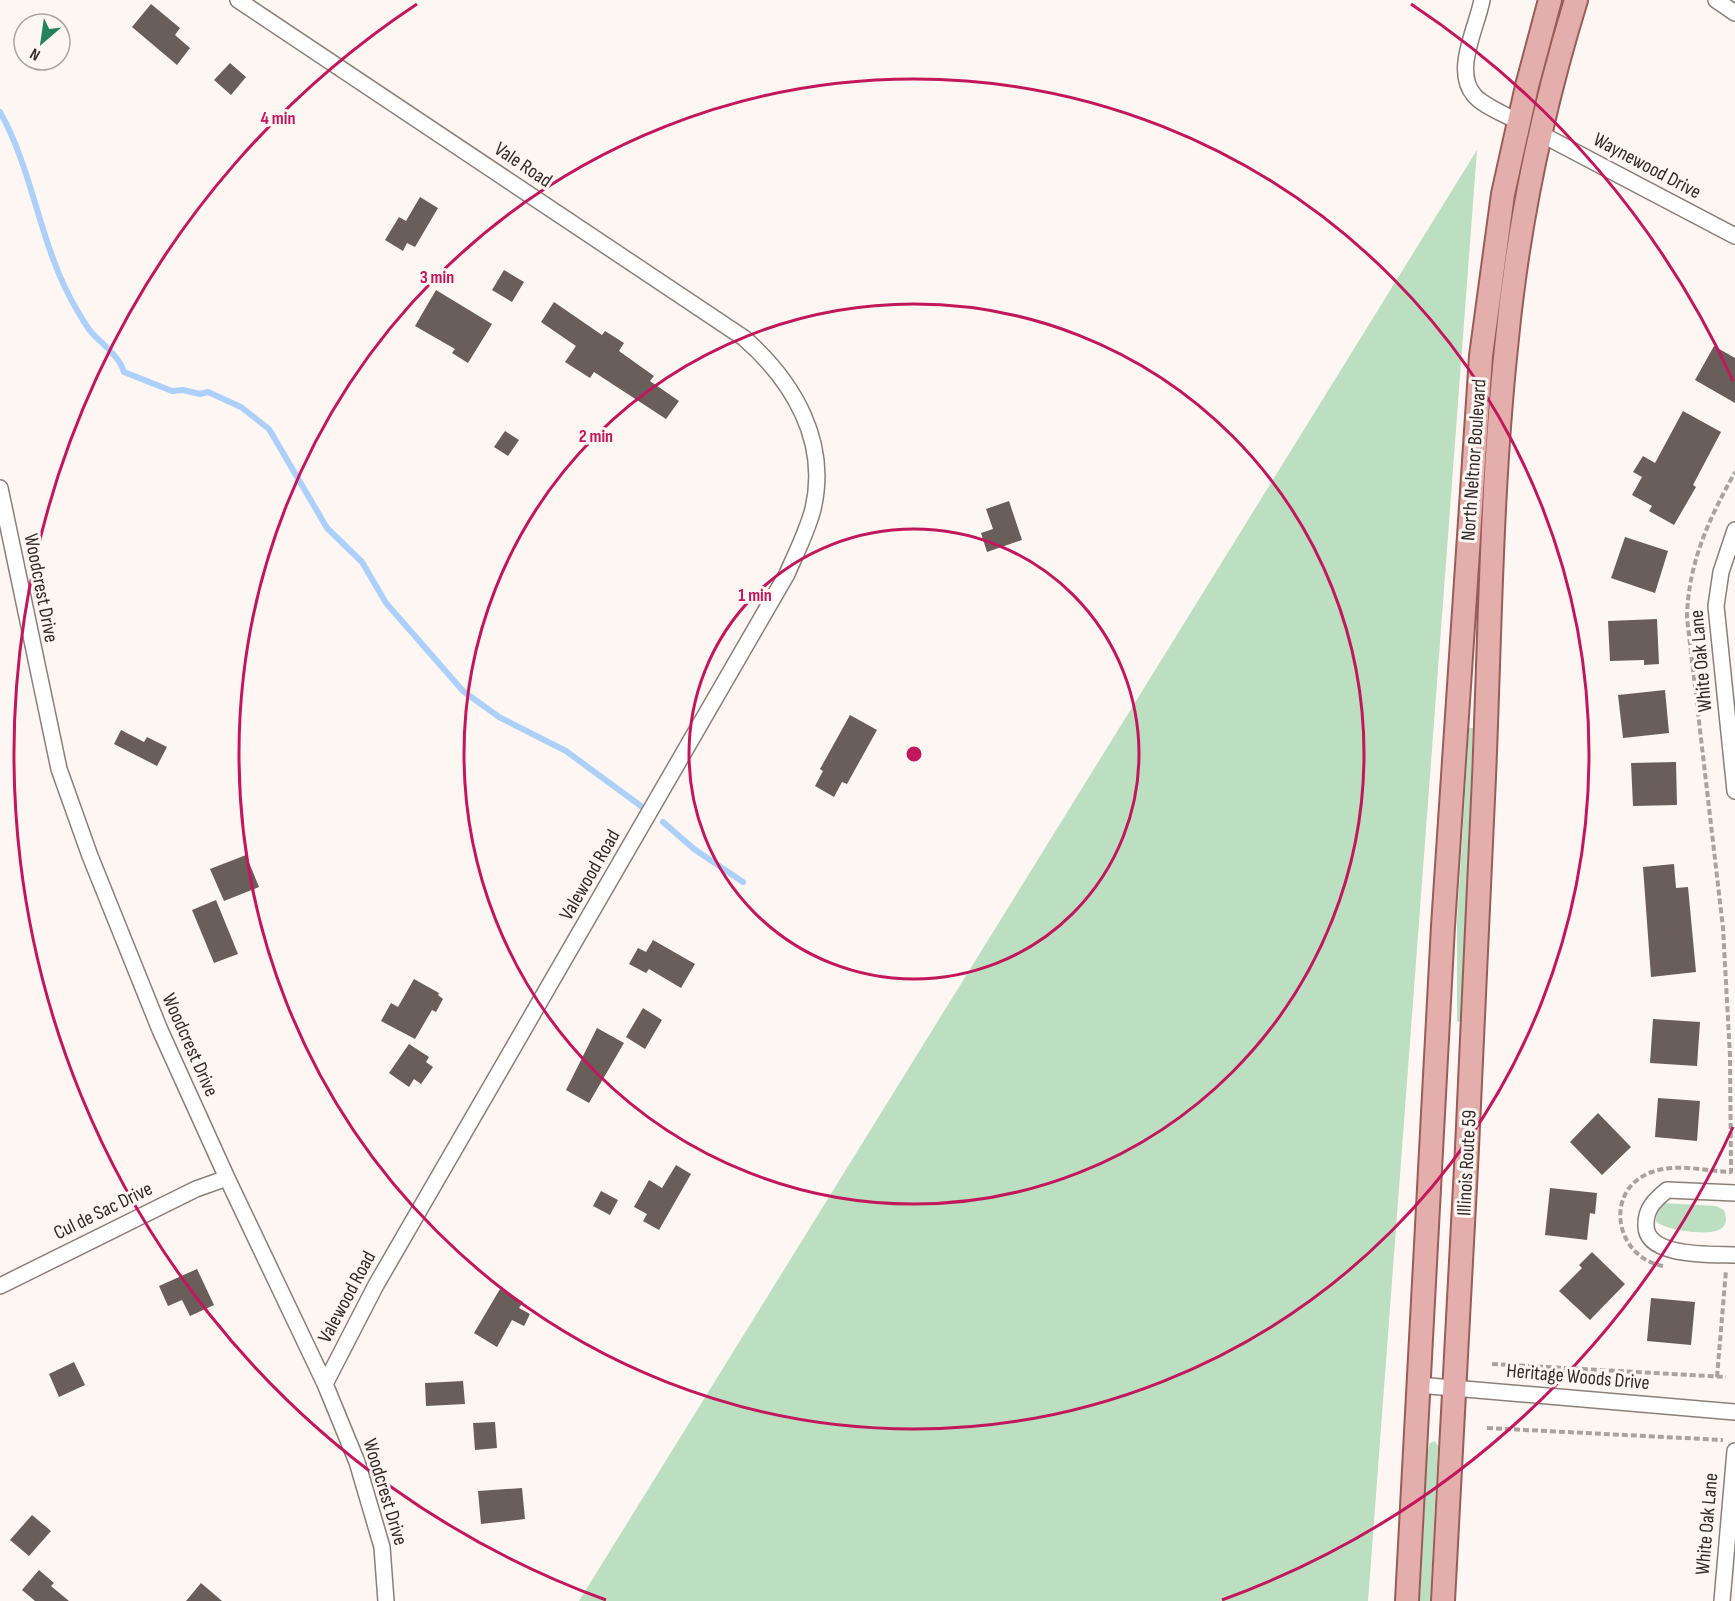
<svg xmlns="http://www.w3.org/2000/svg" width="1735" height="1601" font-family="'Sofia Sans Condensed',sans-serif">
<rect width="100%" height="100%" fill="#fef6f2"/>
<path fill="#bcdec1" d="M1477,150L1368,1601H579Z
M1469,728H1473L1461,1021L1457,1022V922Z
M1662,1203L1716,1206L1724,1210C1726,1217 1728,1222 1722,1228C1714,1237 1664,1231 1656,1221L1657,1207Z
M1435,1441L1438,1446L1430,1601H1420L1427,1454L1430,1443Z"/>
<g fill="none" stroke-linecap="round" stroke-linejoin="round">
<path stroke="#acd0f9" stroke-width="6" d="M0,112C34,172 40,249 77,310C82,318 86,326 92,333C103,345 119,356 124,372L172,391L183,390L200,394L208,392L241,407L269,429L327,528L362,562L386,603L463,691L499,717L566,751L645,809
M663,822L694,849L743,882"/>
</g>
<path fill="#695e59" d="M151,4L180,28L175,35L190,48L177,65L132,27Z
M230,63L246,77L231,95L214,80Z
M420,197L438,208L415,247L407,243L403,251L385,240L399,217L406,221Z
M504,270L524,282L512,302L492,290Z
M436,290L492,324L468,363L452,353L455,349L415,326Z
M554,302L602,335L605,331L624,343L619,351L654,376L650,381L679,401L666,419L594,372L590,378L565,362L576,346L541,322Z
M1714,346L1735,358V403L1695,380Z
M1683,411L1721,432L1693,485L1696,487L1674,525L1649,511L1652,506L1632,495L1642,477L1633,472L1643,456L1655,463Z
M505,431L519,440L508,456L494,447Z
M1009,501L1022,540L987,552L981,533L993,529L986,509Z
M1625,537L1668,551L1655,593L1611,578Z
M1657,619L1659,664L1644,665V660L1610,661L1608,621Z
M1665,690L1669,733L1623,738L1618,695Z
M850,715L877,730L847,784L842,782L834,797L815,786L823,771L820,769Z
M121,730L144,742L147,737L167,747L157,766L114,744Z
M1676,762L1677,805L1633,806L1631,763Z
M246,855L259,887L224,901L210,869Z
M1674,864L1676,888L1688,887L1696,972L1651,977L1643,867Z
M216,900L238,954L214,963L192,910Z
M653,940L695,964L681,988L649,969L646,973L629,964L638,948L646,952Z
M414,979L439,993L438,995L443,999L436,1012L432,1010L415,1039L381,1021L391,1003L398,1007Z
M643,1008L662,1020L645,1049L626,1037Z
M1653,1019L1700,1022L1697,1066L1650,1063Z
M597,1028L624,1043L589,1103L566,1090Z
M409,1044L429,1057L426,1062L433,1067L421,1084L414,1079L409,1087L389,1073Z
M1658,1098L1700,1101L1697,1141L1655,1137Z
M1598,1113L1631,1147L1602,1175L1570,1142Z
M676,1165L691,1174L659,1230L643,1221L647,1214L634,1207L649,1180L662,1188Z
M1550,1188L1597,1193L1595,1214L1590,1213L1587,1240L1545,1235Z
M601,1191L618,1200L610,1215L593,1206Z
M1592,1252L1625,1284L1590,1320L1559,1291L1582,1268L1579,1265Z
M197,1269L214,1305L190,1316L182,1300L168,1306L159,1286Z
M500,1289L523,1302L519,1308L530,1314L524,1326L512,1320L497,1347L474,1333Z
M1651,1298L1695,1302L1691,1345L1647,1341Z
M74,1362L85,1385L59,1397L49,1374Z
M463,1381L465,1404L426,1406L425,1383Z
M495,1422L497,1448L475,1450L473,1423Z
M522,1488L525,1519L481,1524L478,1491Z
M32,1515L51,1531L29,1556L10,1540Z
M39,1570L54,1583L51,1586L69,1601H35L22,1590Z
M201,1583L222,1601H186Z"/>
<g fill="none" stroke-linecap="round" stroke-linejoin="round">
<defs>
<path id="minor" d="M238,0L744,338C793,381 829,441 813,509C807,532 796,553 787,574L376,1285L325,1384
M1482,0C1477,27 1453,71 1474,95C1483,106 1505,114 1518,122
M1716,0L1735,13
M1539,133L1735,236
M0,488L59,769L90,856L160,1030L227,1178L325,1384L357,1462L382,1547L386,1601
M1735,530L1721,572L1716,606L1735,791
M1735,1193L1667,1190C1655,1200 1646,1208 1646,1224C1644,1258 1713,1254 1735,1255
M0,1286L196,1189L227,1178
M1418,1385L1735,1412
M1722,1601L1735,1451"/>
<path id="primary" d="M1407,1601L1443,926L1481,356L1503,194L1527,86L1550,0
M1443,1601C1459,1326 1472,1052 1484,777C1490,634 1491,490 1506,348C1517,230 1541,114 1576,0"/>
</defs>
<use href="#minor" stroke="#8b7f79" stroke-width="18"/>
<use href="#primary" stroke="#985d59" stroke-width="26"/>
<path stroke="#a9a29f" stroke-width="4" stroke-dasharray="6 3" stroke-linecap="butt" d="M1663,1266C1614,1257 1603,1189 1652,1172C1676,1163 1707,1171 1731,1172L1730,1056L1723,928L1687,618C1688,563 1709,519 1735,472
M1492,1364L1726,1377
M1717,1377L1726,1270
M1487,1428L1723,1440"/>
<use href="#minor" stroke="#fff" stroke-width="15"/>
<use href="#primary" stroke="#e3aeab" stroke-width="22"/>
</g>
<g fill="none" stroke="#c2185b" stroke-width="3">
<circle cx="914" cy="754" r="225"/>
<circle cx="914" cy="754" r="450"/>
<circle cx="914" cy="754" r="675"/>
<path d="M1733 1127A900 900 0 0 1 1222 1600M606 1600A900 900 0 0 1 417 4M1411 4A900 900 0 0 1 1733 381"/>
</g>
<g text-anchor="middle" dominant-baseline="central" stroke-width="6" stroke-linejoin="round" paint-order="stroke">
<g font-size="20" fill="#302b29" stroke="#fef6f2">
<text transform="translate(523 165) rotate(34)">Vale Road</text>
<text transform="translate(1647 166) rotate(28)">Waynewood Drive</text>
<text transform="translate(1474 460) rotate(-86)">North Neltnor Boulevard</text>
<text transform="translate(41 588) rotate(79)">Woodcrest Drive</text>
<text transform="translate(1701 661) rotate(-95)">White Oak Lane</text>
<text transform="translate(590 875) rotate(-60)">Valewood Road</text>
<text transform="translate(190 1045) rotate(66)">Woodcrest Drive</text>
<text transform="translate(1467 1163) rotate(-87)">Illinois Route 59</text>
<text transform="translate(103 1211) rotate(-26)">Cul de Sac Drive</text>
<text transform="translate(347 1297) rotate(-62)">Valewood Road</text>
<text transform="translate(1578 1377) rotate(5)">Heritage Woods Drive</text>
<text transform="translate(385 1492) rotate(73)">Woodcrest Drive</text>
<text transform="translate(1707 1524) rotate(-85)">White Oak Lane</text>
</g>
</g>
<circle cx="914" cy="754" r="9" fill="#c2185b" stroke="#fef6f2" stroke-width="3"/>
<g font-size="18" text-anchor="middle" font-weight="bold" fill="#c2185b" stroke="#fef6f2" stroke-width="6" stroke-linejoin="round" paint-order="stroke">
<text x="278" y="124">4 min</text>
<text x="437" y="283">3 min</text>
<text x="596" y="442">2 min</text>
<text x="755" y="601">1 min</text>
</g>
<g transform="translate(42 42) rotate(209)"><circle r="28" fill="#fef6f2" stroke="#aca5a2" stroke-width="1.5"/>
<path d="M0-4.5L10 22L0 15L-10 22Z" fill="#24835a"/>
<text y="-9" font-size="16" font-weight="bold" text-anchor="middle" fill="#302b29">N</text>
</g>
</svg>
